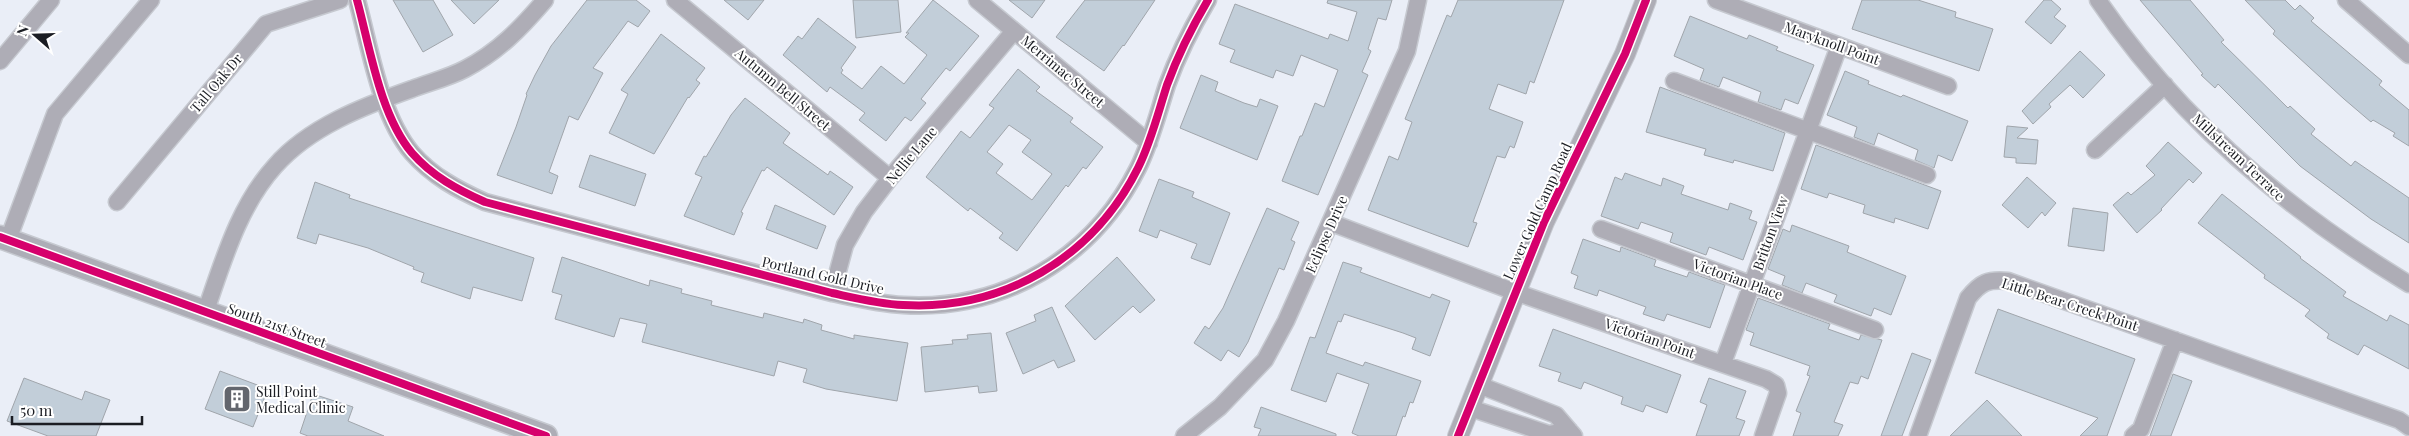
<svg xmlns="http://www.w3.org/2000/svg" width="2409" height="436" font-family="'Playfair Display',serif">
<rect width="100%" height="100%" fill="#eaeef7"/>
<path fill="#c2ced9" stroke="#a0a5ab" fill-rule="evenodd" d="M393,0H433L453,35L423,52Z
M451,0H499L474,24Z
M587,0H636L650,11L638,27L628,21L593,68L603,73L578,120L569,116L549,172L558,176L552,194L497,175L516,127L527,95L526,94L535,75L551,46Z
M724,0H764L748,20Z
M853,0H898L901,32L856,38Z
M933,0L979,36L950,71L946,68L921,99L926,103L911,121L905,117L886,141L859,120L865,113L830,87L827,92L783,55L798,36L802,39L818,18L856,47L841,68L843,70L841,73L862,89L881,66L904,84L927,55L905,37L909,33H906Z
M1009,0H1045L1032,18Z
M1085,0H1155L1124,46L1123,45L1104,71L1056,37Z
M1328,0H1392L1386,20L1378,18L1368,49L1371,51L1362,72L1368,75L1318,195L1282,181L1300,136H1302L1315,103L1324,107L1338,70L1301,55L1293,76L1276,70L1273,78L1230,62L1235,50L1219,44L1235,4L1328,39L1330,34L1348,41L1357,12L1327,3Z
M1458,0H1564L1534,83L1530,81L1526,94L1498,84L1489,109L1523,122L1514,148L1510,146L1505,158L1497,156L1473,222L1477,223L1468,247L1368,210L1389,156L1398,160L1412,122L1405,119L1447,15L1451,17Z
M1862,0H1918L1956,12L1955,17L1993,29L1979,71L1852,29Z
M2044,0H2051L2061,9L2054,17L2066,26L2051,44L2025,22Z
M2140,0H2190L2224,40L2221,42L2288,108L2290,106L2315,129L2311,134L2351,166L2355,161L2409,198V243L2371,219L2300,166L2218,84L2215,88L2201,75L2203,74Z
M2245,0H2285L2295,10L2300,5L2314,18L2311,21L2382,81L2379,85L2409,110V146L2393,136L2395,133L2373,120L2371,122L2344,99L2273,34L2275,31Z
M1690,16L1747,39L1749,35L1778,47L1776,50L1814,65L1798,104L1785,99L1781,110L1758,102L1761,92L1723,77L1719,87L1700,80L1704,69L1674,56Z
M661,34L705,68L696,80L700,83L689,98L688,97L654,154L609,133L628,94L621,90Z
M2080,51L2105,75L2083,98L2070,85L2049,104L2051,107L2033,124L2022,111Z
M1018,69L1040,87L1036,91L1073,118L1070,122L1103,147L1086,169L1083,167L1068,187L1066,185L1017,251L999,238L1003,233L970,208L968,211L926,177L961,131L970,138L994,108L989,105ZM1009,125L1031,140L1022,152L1052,174L1032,200L996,173L1003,164L987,152Z
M1845,71L1869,81L1868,84L1901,97L1903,95L1968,121L1952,161L1938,155L1934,168L1915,160L1918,150L1878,133L1874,145L1854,137L1857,127L1827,115Z
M1201,75L1218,82L1215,91L1244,103L1257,107L1260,99L1278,106L1257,160L1180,128Z
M1660,87L1785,133L1773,171L1734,160L1733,163L1704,155L1706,149L1646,132Z
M745,98L790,133L783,143L828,175L830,171L853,187L834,215L767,167L764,171L762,170L741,212L743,213L734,235L684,216L702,177L695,174L704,156L706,157L731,115Z
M2007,126L2028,128L2017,138L2038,140L2036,164L2016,163V158L2004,157Z
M2168,142L2202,173L2193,183L2189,179L2161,209L2162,210L2137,233L2113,205L2128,192L2131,195L2155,175L2146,166Z
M1816,145L1941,191L1928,229L1895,218L1894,223L1863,213L1865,205L1829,193L1827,198L1801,189Z
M590,155L646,174L635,206L579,187Z
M1625,173L1661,186L1663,178L1684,186L1681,194L1728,210L1730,203L1752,211L1749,219L1757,222L1743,260L1709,247L1706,255L1670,242L1673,233L1641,222L1638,229L1601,216L1615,177L1622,180Z
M2027,177L2056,203L2045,216L2042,212L2028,228L2002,205Z
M1159,179L1194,192L1192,197L1230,213L1210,265L1191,258L1197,244L1160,230L1157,238L1139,231Z
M315,182L350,195L349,198L534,258L522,301L473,287L470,299L421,282L424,273L413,269L414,267L368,248L319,234L316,244L297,238Z
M2222,194L2301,257L2300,258L2346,292L2343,296L2387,321L2390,315L2409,325V369L2364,345L2358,355L2327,338L2329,334L2305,316L2310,310L2264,278L2265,275L2198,223Z
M775,205L826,226L817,249L766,229Z
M1267,208L1299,222L1291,240L1295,242L1284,270L1279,268L1248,342L1239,357L1228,350L1221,361L1194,343L1205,326L1209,329L1223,308Z
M2073,208L2108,213L2104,251L2068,246Z
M1792,225L1849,246L1847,252L1906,276L1891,315L1874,308L1871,316L1834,302L1837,295L1806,283L1802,293L1782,285L1785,276L1768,269L1783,229L1790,232Z
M1583,239L1620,252L1621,247L1656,260L1654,266L1687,277L1689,272L1725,285L1710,328L1667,314L1664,321L1643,314L1646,307L1599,290L1597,296L1574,288L1578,276L1571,273Z
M562,257L649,286L650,280L682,289L681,293L712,301L711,305L763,318L764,313L803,323L804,319L822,325L821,330L854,339V335L908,343L897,401L826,389L803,382L807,369L778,361L774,376L642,342L647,324L620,318L614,337L555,319L562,295L552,292Z
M1117,257L1155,300L1140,313L1133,306L1095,340L1065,306Z
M1343,262L1362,268L1360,272L1430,298L1432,294L1450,301L1430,356L1412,349L1416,338L1403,333L1344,314L1341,322L1338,321L1326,353L1363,366L1365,362L1421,381L1413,403L1410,402L1405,417L1403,416L1396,436H1359L1352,433L1369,384L1337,373L1326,402L1291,390L1310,337L1315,338Z
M1758,298L1830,324L1828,329L1859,340L1861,335L1882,340L1868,379L1861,376L1858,384L1850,382L1834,422L1843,425L1838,436H1793L1801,413L1796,411L1810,376L1807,375L1810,366L1750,345L1754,333L1746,330Z
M1052,307L1075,361L1058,368L1054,360L1023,374L1006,333L1036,321L1034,315Z
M1998,309L2135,359L2107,436H2080L2098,418L1975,373Z
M1553,329L1681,375L1667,413L1646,405L1643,412L1621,404L1623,397L1584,382L1581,389L1558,381L1561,373L1539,366Z
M991,333L997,391L979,393L978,386L925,392L921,347L953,344L952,340L968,339L967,335Z
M1912,353L1931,360L1902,436H1881Z
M220,371L268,389L253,427L205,409Z
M2173,374L2192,381L2171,436H2150Z
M24,378L82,400L85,391L110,400L96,436H48L7,421Z
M1709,378L1746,391L1736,418L1745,421L1739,436H1696L1707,405L1700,402Z
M313,394L353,407L348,421L384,436H308L300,433Z
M1987,400L2022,436H1950Z
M1261,407L1336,434V436H1258L1261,429L1254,427Z"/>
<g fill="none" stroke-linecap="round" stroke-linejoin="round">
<defs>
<path id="minor" d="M357,0C370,48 380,115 412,153C432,176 458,190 485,202L832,293C855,298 879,304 903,305C1003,311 1093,258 1138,168C1151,142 1158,113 1167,85C1178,55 1192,27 1208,0
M675,0L890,178
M977,0L1149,143
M1716,0L1948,86
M2098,0C2177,117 2288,211 2409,284
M2346,0L2409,55
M0,61L51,0
M1674,81L1927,175
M2095,150L2165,85
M117,202L266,24L340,0
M1332,223L1515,292L1766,379L1776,385L1778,393L1763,436
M1601,229L1875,330
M8,240L55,114L151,0
M832,293L845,245L864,212L890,178L1014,31
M205,313C223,262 238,207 275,166C309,127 364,106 412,89C430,82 448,78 465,69C498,52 521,28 545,0
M1723,363L1839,46
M1479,385L1556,415L1574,436
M1470,408L1549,434L1569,430
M1184,436L1220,407L1265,360L1286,321L1407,51L1418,0
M1918,436L1968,298C1981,282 1988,279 2008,281L2399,420L2409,427
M2133,436L2141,429L2175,340"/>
<path id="tertiary" d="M1458,436L1544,222L1625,54L1646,0"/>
<path id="secondary" d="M0,237L546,436"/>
</defs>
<use href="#minor" stroke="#c6c9d0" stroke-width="19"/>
<use href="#tertiary" stroke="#c6c9d0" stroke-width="22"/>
<use href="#secondary" stroke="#c6c9d0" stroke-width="25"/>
<use href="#minor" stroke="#aeadb6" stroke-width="16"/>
<use href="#tertiary" stroke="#aeadb6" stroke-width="20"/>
<use href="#secondary" stroke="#adadb6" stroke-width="22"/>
<defs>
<path id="cycleway" d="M357,0C370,48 380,115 412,153C432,176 458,190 485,202L832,293C855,298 879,304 903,305C1003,311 1093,258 1138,168C1151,142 1158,113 1167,85C1178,55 1192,27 1208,0
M0,237L546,436
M1458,436L1544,222L1625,54L1646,0"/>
</defs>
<use href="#cycleway" stroke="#fff" stroke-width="11"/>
<use href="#cycleway" stroke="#d6006c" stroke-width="8"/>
</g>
<defs>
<symbol id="building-square" viewBox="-11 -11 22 22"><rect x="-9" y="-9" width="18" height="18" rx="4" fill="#63666d" stroke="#fff"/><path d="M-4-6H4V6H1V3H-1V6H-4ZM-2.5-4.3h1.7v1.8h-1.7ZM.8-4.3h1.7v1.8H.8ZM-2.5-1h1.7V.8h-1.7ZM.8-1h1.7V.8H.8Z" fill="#fff"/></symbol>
</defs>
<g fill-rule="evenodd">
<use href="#building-square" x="221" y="383" width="32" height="32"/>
</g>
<g text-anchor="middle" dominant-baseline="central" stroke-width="4" stroke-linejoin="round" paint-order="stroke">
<g font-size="14" fill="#1b1d23" stroke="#fff">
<text transform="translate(1832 43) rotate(20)">Maryknoll Point</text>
<text transform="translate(1063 71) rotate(40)">Merrimac Street</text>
<text transform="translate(216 83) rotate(-50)">Tall Oak Dr</text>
<text transform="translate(783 89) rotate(40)">Autumn Bell Street</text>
<text transform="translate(911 155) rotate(-50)">Nellie Lane</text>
<text transform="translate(2239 157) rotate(43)">Millstream Terrace</text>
<text transform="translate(1537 211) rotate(-66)">Lower Gold Camp Road</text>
<text transform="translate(1770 233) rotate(-70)">Britton View</text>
<text transform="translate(1326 234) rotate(-66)">Eclipse Drive</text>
<text transform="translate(823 275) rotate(13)">Portland Gold Drive</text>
<text transform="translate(1738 279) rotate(20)">Victorian Place</text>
<text transform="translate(2070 304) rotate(18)">Little Bear Creek Point</text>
<text transform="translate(277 325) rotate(20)">South 21st Street</text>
<text transform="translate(1650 338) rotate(19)">Victorian Point</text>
</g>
<g font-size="14" fill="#1b1d23" stroke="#fff" text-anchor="start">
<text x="256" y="391">Still Point<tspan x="256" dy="16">Medical Clinic</tspan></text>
</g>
</g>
<g transform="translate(35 35) rotate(290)" stroke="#ffffff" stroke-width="4" paint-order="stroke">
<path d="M0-4L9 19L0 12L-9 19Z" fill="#1b1d23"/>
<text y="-8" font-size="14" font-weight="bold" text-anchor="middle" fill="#1b1d23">N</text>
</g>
<path d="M12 416v8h130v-8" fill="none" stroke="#1b1d23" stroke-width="2.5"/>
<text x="20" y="416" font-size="15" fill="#1b1d23" stroke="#ffffff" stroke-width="4" paint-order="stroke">50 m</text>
</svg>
